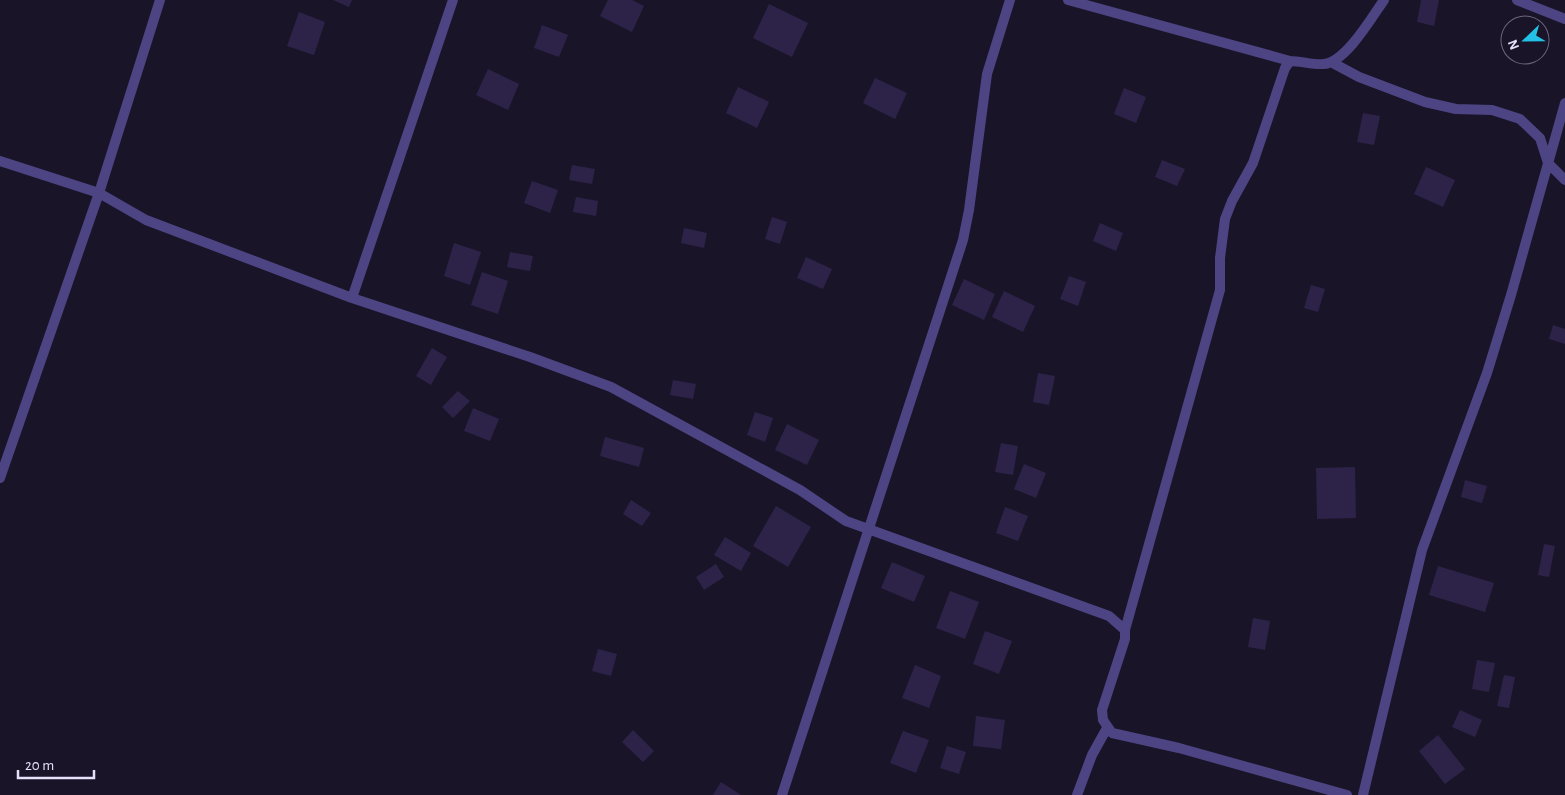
<svg xmlns="http://www.w3.org/2000/svg" width="1565" height="795" font-family="'Alegreya Sans',sans-serif">
<rect width="100%" height="100%" fill="#1a1429"/>
<path fill="#2d2348" d="M333,0H352L349,7Z
M608,0H632L644,6L632,32L600,16Z
M1421,0H1439L1434,26L1417,22Z
M769,4L808,23L792,57L753,38Z
M299,12L325,22L314,55L287,46Z
M542,25L568,35L559,57L534,48Z
M488,69L519,84L508,110L476,95Z
M875,78L907,93L895,119L863,103Z
M738,87L769,102L757,128L726,113Z
M1124,88L1146,97L1136,123L1114,114Z
M1363,113L1380,116L1374,145L1357,142Z
M1162,160L1185,169L1177,186L1155,177Z
M572,165L595,169L592,184L569,180Z
M1426,167L1455,180L1443,207L1414,194Z
M532,181L558,190L550,213L524,203Z
M576,197L598,201L596,216L573,212Z
M772,217L787,222L780,244L765,239Z
M1100,223L1123,233L1116,251L1093,241Z
M684,228L707,233L704,248L681,243Z
M454,243L481,252L470,285L444,276Z
M510,252L533,256L530,271L507,267Z
M806,257L832,269L823,289L797,278Z
M482,272L508,281L498,314L471,305Z
M1069,276L1086,282L1078,306L1060,299Z
M964,279L995,294L984,320L952,305Z
M1311,285L1325,289L1318,312L1304,308Z
M1004,291L1035,306L1023,332L992,317Z
M1553,325L1565,329V344L1549,339Z
M432,348L447,357L431,385L416,376Z
M1038,373L1055,376L1049,405L1033,402Z
M673,380L696,384L693,399L670,395Z
M458,391L470,401L453,418L442,407Z
M473,408L499,419L490,441L464,431Z
M755,412L773,418L765,442L747,435Z
M787,424L819,440L807,465L775,450Z
M605,437L644,448L639,467L600,456Z
M1001,443L1018,446L1013,475L995,472Z
M1024,464L1046,473L1036,498L1014,489Z
M1355,467L1356,518L1317,519L1316,468Z
M1465,480L1487,486L1482,503L1461,497Z
M631,500L651,513L642,526L623,514Z
M776,506L811,527L788,567L753,546Z
M1005,507L1028,516L1018,541L996,533Z
M725,537L751,553L741,571L714,555Z
M1544,544L1555,546L1549,577L1538,575Z
M892,562L925,576L914,602L881,588Z
M716,564L724,577L704,590L696,577Z
M1438,566L1494,583L1485,612L1429,595Z
M950,591L979,602L965,639L936,628Z
M1253,618L1270,621L1265,650L1248,647Z
M985,631L1012,641L999,674L973,664Z
M598,649L617,654L611,676L592,671Z
M1477,660L1495,663L1489,692L1472,689Z
M915,665L941,676L929,708L902,698Z
M1504,675L1515,677L1509,708L1497,706Z
M1460,710L1482,720L1475,737L1452,727Z
M976,716L1005,720L1001,749L973,746Z
M633,730L654,751L643,762L622,742Z
M903,731L929,740L916,773L890,763Z
M1438,735L1465,769L1445,784L1419,751Z
M947,746L966,752L959,774L940,768Z
M721,782L741,795H713Z"/>
<g fill="none" stroke-linecap="round" stroke-linejoin="round">
<path stroke="#4d4583" stroke-width="10" d="M1068,0L1290,61
M1517,0L1565,19
M1331,62L1359,77L1425,102L1456,109L1492,110L1520,119L1540,138L1548,163L1565,180
M0,161L99,193L146,220L352,298L530,357L611,387L800,490L846,521L1109,616L1125,630V639L1102,710L1103,720L1112,733L1179,748L1347,795
M352,298L453,0
M0,478L99,193L160,0
M1125,630L1220,290V258L1225,219L1232,201L1253,163L1285,68L1290,61C1301,61 1313,65 1324,64C1346,62 1372,17 1384,0
M782,795L963,240L969,210L987,74L1010,0
M1077,795L1092,755L1107,728
M1363,795L1422,550L1487,373L1511,295L1565,103"/>
</g>
<g transform="translate(1525 40) rotate(248)"><circle r="24" fill="#1a1429" stroke="#6c667d"/>
<path d="M0-4L9 19L0 12L-9 19Z" fill="#23c1e5"/>
<text y="-8" font-size="14" font-weight="bold" text-anchor="middle" fill="#e6e0fb">N</text>
</g>
<path d="M18 770v8h76v-8" fill="none" stroke="#e6e0fb" stroke-width="2.5"/>
<text x="25" y="770" font-size="15" fill="#e6e0fb" stroke="#1a1429" stroke-width="4" paint-order="stroke">20 m</text>
</svg>
